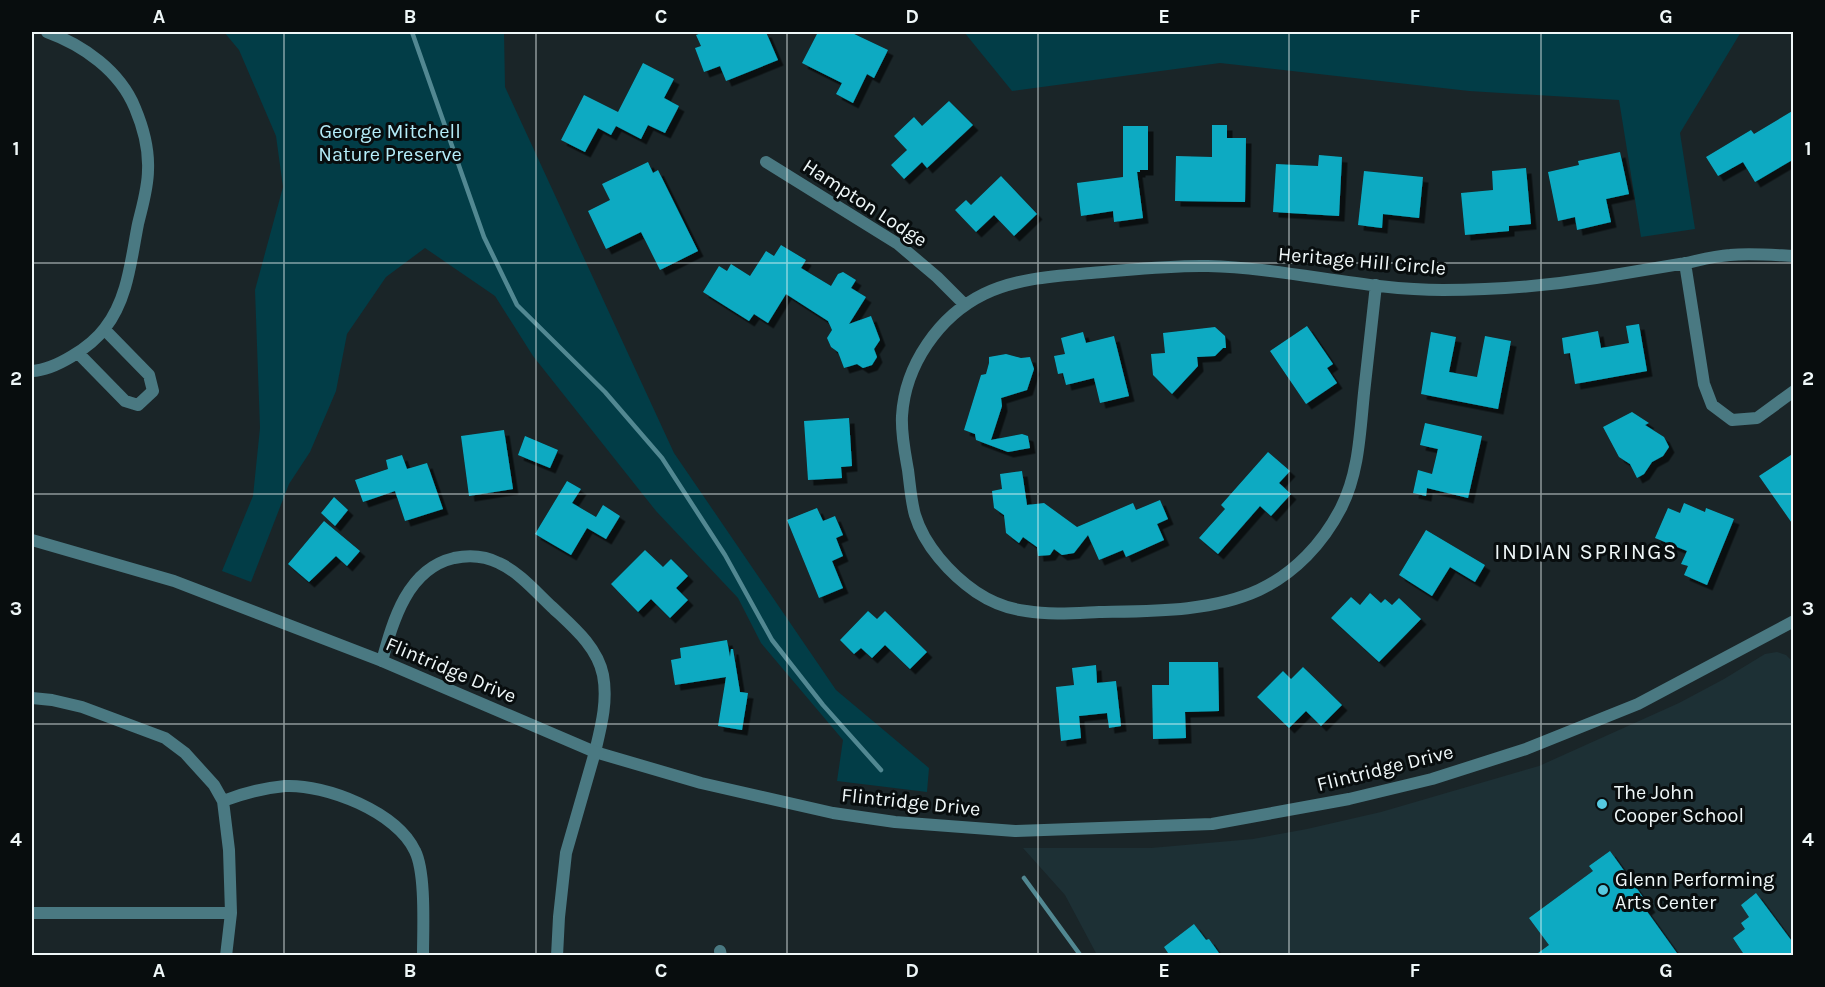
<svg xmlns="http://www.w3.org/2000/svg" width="1825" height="987" font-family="Karla,sans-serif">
<defs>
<filter id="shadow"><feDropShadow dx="5.5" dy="5.5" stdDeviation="0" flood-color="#0009"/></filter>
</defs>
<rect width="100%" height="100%" fill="#1a2528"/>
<path fill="#1d3035" d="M1777,652L1786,655L1793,662V955H1097L1065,895L1023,848H1151L1253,839L1307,829L1381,812L1539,766L1679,703L1724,679L1765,654Z"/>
<path fill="#023d47" d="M224,32H504L505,87L674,453L836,690L929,768L927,792L837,781L843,740L761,643L738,598L656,511L533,356L495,296L425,248L386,277L347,334L336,391L310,452L289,484L251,582L222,571L253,496L260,428L255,290L283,187L276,136L239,50Z
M964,32H1741L1680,133L1695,229L1641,237L1619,100L1469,91L1220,63L1012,91Z"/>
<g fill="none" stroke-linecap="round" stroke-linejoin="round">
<path stroke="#528892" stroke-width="4.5" d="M412,32L484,237L517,305L605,392L662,458L725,555L772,640L823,705L881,770
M1024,878L1081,956"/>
</g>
<path fill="#0caac2" filter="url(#shadow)" d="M704,32H766L778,60L726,81L720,66L704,72L695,48L701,46L696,35Z
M818,32H850L888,50L874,78L867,74L853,103L836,94L842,83L802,63Z
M643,63L674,79L664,98L679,106L665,133L648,125L641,139L616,126L611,135L598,128L585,152L561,140L584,95L618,112Z
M949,101L973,125L927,168L922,162L904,179L891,165L907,150L894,136L914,117L922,126Z
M1794,110V159L1755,182L1743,162L1718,176L1706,157L1751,130L1754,134Z
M1212,125H1227V138H1246L1245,202L1175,201L1176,156L1212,157Z
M1123,126H1148V170H1140V172H1137L1143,218L1114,222L1113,211L1081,216L1077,183L1123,177Z
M1620,152L1629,194L1606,199L1611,222L1577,230L1575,217L1558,221L1548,172L1579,165L1578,161Z
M1319,155L1342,157L1339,216L1273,212L1276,164L1318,166Z
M648,162L653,173L658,170L698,251L660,270L641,232L606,249L588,211L610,200L602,184Z
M1526,168L1531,224L1509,226V231L1465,235L1461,193L1493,190L1492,171Z
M1364,171L1423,177L1419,218L1383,214L1382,228L1358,225Z
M1001,176L1037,214L1014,236L994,215L976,232L955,210L966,200L971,205Z
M781,245L806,260L801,268L831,286L838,274L843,272L856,280L851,288L866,297L849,324L871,316L880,340L874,349L877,357L872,365L863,368L857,364L844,368L838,352L831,347L827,338L832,330L828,321L786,294L768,323L754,314L749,321L703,292L719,266L727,271L731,264L750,276L766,251L774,256Z
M1639,324L1647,371L1575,384L1570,353L1564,354L1562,338L1598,331L1601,348L1629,343L1626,326Z
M1307,326L1333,364L1327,368L1337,383L1306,404L1270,351Z
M1215,327L1225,336L1226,348H1223L1215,356L1197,357L1198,366L1172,394L1153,375L1151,354L1165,353L1163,333Z
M1083,332L1086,343L1114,336L1129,396L1100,403L1094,378L1066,385L1063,373L1058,374L1054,356L1065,354L1061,338Z
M1431,332L1456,337L1449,372L1477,377L1485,336L1511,341L1498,409L1421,394Z
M1006,354L1021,358L1030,357L1034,369L1027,390L1001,398L1002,406L991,440L1022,434L1028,436L1030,448L1008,452L976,440L975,434L964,430L981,375L986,374L989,363V357Z
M1632,412L1649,423L1645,425L1664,437L1669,447L1663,456L1652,462L1644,474L1637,478L1630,464L1619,457L1603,427Z
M849,418L852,466L841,467L842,478L808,480L804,421Z
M1425,423L1482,436L1468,498L1427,488L1426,496L1413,493L1418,470L1432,474L1438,449L1420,445Z
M504,430L513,489L469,496L461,436Z
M525,436L558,450L550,468L518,455Z
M1268,452L1290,471L1279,483L1291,494L1271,516L1260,506L1218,554L1199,538L1225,509L1221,505Z
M1794,453V526L1759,476Z
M402,455L407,469L427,463L443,509L405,521L395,491L363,502L355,480L388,469L386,460Z
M1022,471L1027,505L1044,503L1077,527L1133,503L1136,510L1160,500L1168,519L1157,524L1164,540L1126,557L1123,550L1099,560L1088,535L1074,553L1062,555L1054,549L1050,555L1038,556L1037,547L1023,537L1019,543L1006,533L1004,515L994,508L992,491L1002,489L1000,474Z
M567,481L581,489L572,503L596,517L603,505L620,516L606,539L587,528L571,555L535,534Z
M334,497L348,510L335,526L321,513Z
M1684,503L1705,512L1706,508L1734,519L1707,585L1684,575L1688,566L1681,564L1687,551L1655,538L1668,508L1680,513Z
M817,508L823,521L835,516L843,535L836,538L843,556L832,561L843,588L819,598L787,520Z
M324,521L360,551L347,566L336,556L309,582L288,564Z
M1426,530L1485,565L1475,582L1450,567L1432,596L1399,575Z
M645,550L663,567L671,559L688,576L676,588L688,600L670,618L651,599L638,612L611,584Z
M1370,593L1381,603L1385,599L1392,605L1399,598L1421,619L1379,662L1331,618L1351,597L1360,605Z
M868,611L877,619L885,611L927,652L910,669L885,645L872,658L861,648L854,654L840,640Z
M727,640L730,657L731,649H733L740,692L748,693L742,730L718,726L726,677L675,685L671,660L681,658L680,648Z
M1169,662H1218L1219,711L1185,712L1186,738L1153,739L1152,685H1169Z
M1096,665L1097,683L1116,681L1121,726L1109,728L1107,713L1079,716L1081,738L1061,741L1056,687L1074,685L1072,668Z
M1303,667L1342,705L1321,726L1306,711L1289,728L1257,697L1283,671L1291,679Z
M1610,851L1650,907L1646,910L1679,956H1534L1549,945L1529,918L1593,871L1589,866Z
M1756,893L1794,944V956H1745L1733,938L1745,929L1741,923L1749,917L1741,905Z
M1194,924L1206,940L1209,939L1221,956H1170L1164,947Z"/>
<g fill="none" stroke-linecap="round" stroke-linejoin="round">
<path stroke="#4a7982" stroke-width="12" d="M766,162L898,244L937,277L965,305
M1685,263L1704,384L1712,405L1732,420L1757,418L1794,391
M1376,285C1372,321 1368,357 1364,393C1360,432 1359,473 1341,508C1323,543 1295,573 1259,590C1211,612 1152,611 1099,612C1075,613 1050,615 1026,611C1009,609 991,602 976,592C950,574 924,545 915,515C911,501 910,485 908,470C905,453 901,434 902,416C905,365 939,316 984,294C1017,278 1056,276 1091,273C1130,270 1169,265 1208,266C1287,268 1364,290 1443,290C1494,290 1546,286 1596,278C1626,273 1656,268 1686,263C1700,260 1715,256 1730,255C1751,253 1773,255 1794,256
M78,353L125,401L138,405L153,391L149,375L105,330
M32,371C55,370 91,347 105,328C128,299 131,259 138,224C142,207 148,188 148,170C149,149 143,127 135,108C120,71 83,45 47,32
M382,661C393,621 407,569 454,558C469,555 485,556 499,563C519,572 536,592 552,607C572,626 597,646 603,675C608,701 601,727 595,752
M32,698L52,700L82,707L165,738L185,753L214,785L223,801L229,850L231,913L226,956
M223,801C244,793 263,788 285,786C326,784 397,812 415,851C426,873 423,929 423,956
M32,913H231
M720,951L721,956"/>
<path stroke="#4a7982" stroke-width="12" d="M32,540L174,581L382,661L595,752L701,783L833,813L895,822L1015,831L1212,824L1349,799L1432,779L1526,749L1638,704L1794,621
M557,956L559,917L566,853L595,752"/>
</g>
<path fill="none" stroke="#eff7f8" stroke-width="1.5" stroke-opacity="0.55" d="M284,32V956M536,32V956M787,32V956M1038,32V956M1289,32V956M1541,32V956M32,263H1794M32,494H1794M32,724H1794"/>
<g fill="#56c9e0" stroke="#080d0e" stroke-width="2">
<circle cx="1602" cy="804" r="6"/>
<circle cx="1603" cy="890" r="6"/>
</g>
<g text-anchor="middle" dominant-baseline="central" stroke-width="6" stroke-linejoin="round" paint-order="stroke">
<g font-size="20" fill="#b5edf9" stroke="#080d0e">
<text x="390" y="131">George Mitchell<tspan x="390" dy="23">Nature Preserve</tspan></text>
</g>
<g font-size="20" fill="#eff7f8" stroke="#080d0e">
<text transform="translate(865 203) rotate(33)">Hampton Lodge</text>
<text transform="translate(1362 261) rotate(5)">Heritage Hill Circle</text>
<text transform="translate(451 670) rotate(23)">Flintridge Drive</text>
<text transform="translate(1385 768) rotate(-14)">Flintridge Drive</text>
<text transform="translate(911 802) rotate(6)">Flintridge Drive</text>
</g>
<g font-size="20" fill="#eff7f8" stroke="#080d0e" text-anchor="start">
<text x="1614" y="792">The John<tspan x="1614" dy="23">Cooper School</tspan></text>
<text x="1615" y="879">Glenn Performing<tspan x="1615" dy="23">Arts Center</tspan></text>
</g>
<g font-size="22" letter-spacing="1.5" fill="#eff7f8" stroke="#080d0e">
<text x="1586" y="552">INDIAN SPRINGS</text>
</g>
</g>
<rect width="1825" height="987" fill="none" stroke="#080d0e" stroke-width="66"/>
<rect x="33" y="33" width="1759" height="921" fill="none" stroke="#eff7f8" stroke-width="2"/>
<g font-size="20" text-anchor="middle" font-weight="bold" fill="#eff7f8">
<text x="159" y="23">A</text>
<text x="410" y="23">B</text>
<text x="661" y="23">C</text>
<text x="912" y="23">D</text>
<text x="1164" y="23">E</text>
<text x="1415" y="23">F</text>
<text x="1666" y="23">G</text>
<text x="16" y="155">1</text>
<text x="1808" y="155">1</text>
<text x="16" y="385">2</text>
<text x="1808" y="385">2</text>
<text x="16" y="615">3</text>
<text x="1808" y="615">3</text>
<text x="16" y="846">4</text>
<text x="1808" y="846">4</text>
<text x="159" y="977">A</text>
<text x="410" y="977">B</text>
<text x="661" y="977">C</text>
<text x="912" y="977">D</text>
<text x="1164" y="977">E</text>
<text x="1415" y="977">F</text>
<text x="1666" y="977">G</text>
</g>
</svg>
